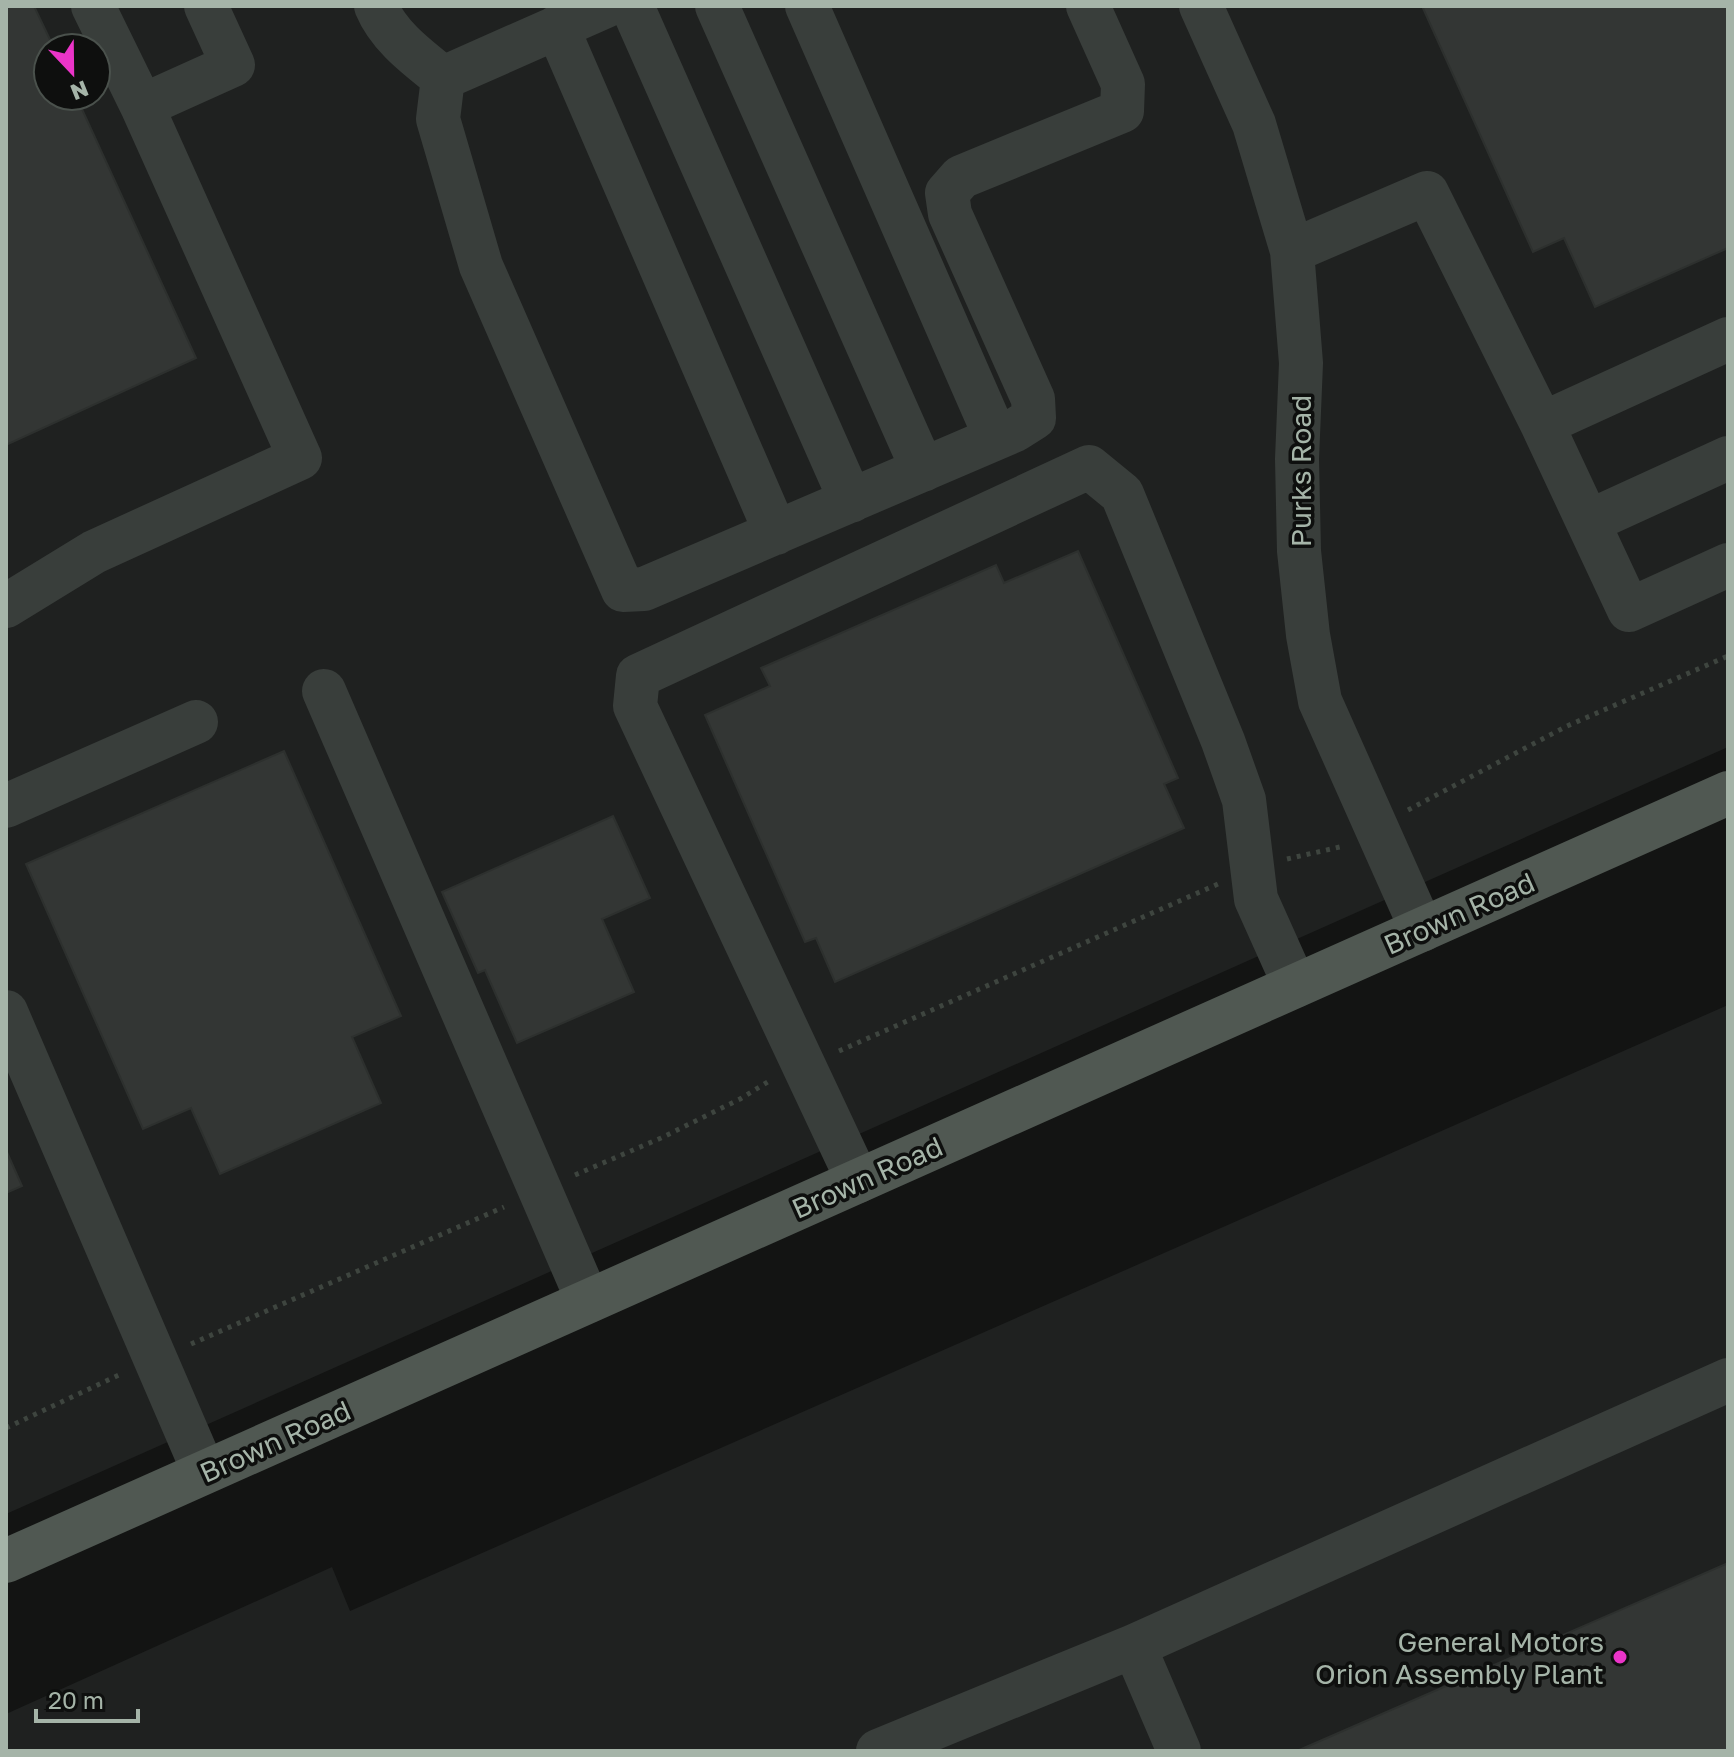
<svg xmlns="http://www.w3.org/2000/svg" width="1734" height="1757" font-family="'Golos Text',sans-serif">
<rect width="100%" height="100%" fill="#131413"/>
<path fill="#1f2120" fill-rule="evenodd" d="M6,6H1728V747L6,1514ZM48,48H96V96H48Z
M1728,1005V1751H6V1714L332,1567L350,1611Z"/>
<path fill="#333634" stroke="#2d302e" stroke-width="2" d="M6,6H34L54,48H48V96H76L196,358L6,445Z
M1422,6H1728V248L1595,307L1564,238L1533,252Z
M1078,551L1178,778L1164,784L1184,828L835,982L816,938L805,942L705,715L770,686L761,668L996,565L1004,583Z
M284,751L401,1016L352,1037L381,1103L220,1174L191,1108L143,1129L26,864Z
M613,816L650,898L602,919L634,992L517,1043L485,970L478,973L442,892Z
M6,1150L22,1186L6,1193Z
M1728,1563V1751H1297Z"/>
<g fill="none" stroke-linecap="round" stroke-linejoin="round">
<path stroke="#3e453f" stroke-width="5" stroke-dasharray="4 6" stroke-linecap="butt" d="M1408,810L1567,726L1728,656
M1287,859L1344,846
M839,1051L1218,884
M575,1175L661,1138L740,1099L771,1080
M191,1344L504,1207
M6,1428L119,1375"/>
<path stroke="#393e3b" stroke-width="44" d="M376,6C389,37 417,57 443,78
M632,6L851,501
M717,6L923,470
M807,6L996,438
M1201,6L1254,124L1292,251L1301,363L1297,459L1299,551L1308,635L1320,701L1422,930
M557,27L776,533
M443,78L438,119L481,266L623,590L644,589L1015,430L1034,418L1033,399L950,214L947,193L961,177L1122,111L1123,84L1088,6
M443,78L606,6
M142,106L233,65L206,6
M1292,251L1427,193L1542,424L1728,339
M1542,424L1629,610L1728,565
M1588,522L1728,458
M6,606L94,552L300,458L142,106L93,6
M324,691L588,1301
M6,806L196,722
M6,1012L204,1472
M858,1181L635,706L638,676L1089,467L1122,494L1223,741L1244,800L1256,899L1295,986
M1134,1646L1179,1751
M878,1751L1134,1646L1728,1380"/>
<path stroke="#505852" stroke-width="44" d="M6,1561L1728,793"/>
</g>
<circle fill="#eb34c8" stroke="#0e0f0e" stroke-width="3" cx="1620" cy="1657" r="8"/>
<g text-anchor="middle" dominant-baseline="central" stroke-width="7" stroke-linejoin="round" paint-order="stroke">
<g font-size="28" fill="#a5b4a8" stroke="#0e0f0e">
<text transform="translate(1300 471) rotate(-90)">Purks Road</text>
<text transform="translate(1459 913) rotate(-24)">Brown Road</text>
<text transform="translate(867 1177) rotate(-24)">Brown Road</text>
<text transform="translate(275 1441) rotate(-24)">Brown Road</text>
</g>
<g font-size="28" fill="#a5b4a8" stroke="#0e0f0e" text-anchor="end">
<text x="1604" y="1641">General Motors<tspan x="1604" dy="32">Orion Assembly Plant</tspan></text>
</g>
</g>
<rect width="1734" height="1757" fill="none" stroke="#a5b4a8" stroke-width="16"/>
<g transform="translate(72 72) rotate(158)"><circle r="38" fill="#0e0f0e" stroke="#4a514c" stroke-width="2"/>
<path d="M0-6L14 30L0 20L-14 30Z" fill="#eb34c8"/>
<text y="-12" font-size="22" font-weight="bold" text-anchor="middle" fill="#a5b4a8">N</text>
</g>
<path d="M36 1709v12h102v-12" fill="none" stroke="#a5b4a8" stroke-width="4"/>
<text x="48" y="1709" font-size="24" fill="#a5b4a8" stroke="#0e0f0e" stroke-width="6" paint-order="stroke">20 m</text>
</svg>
